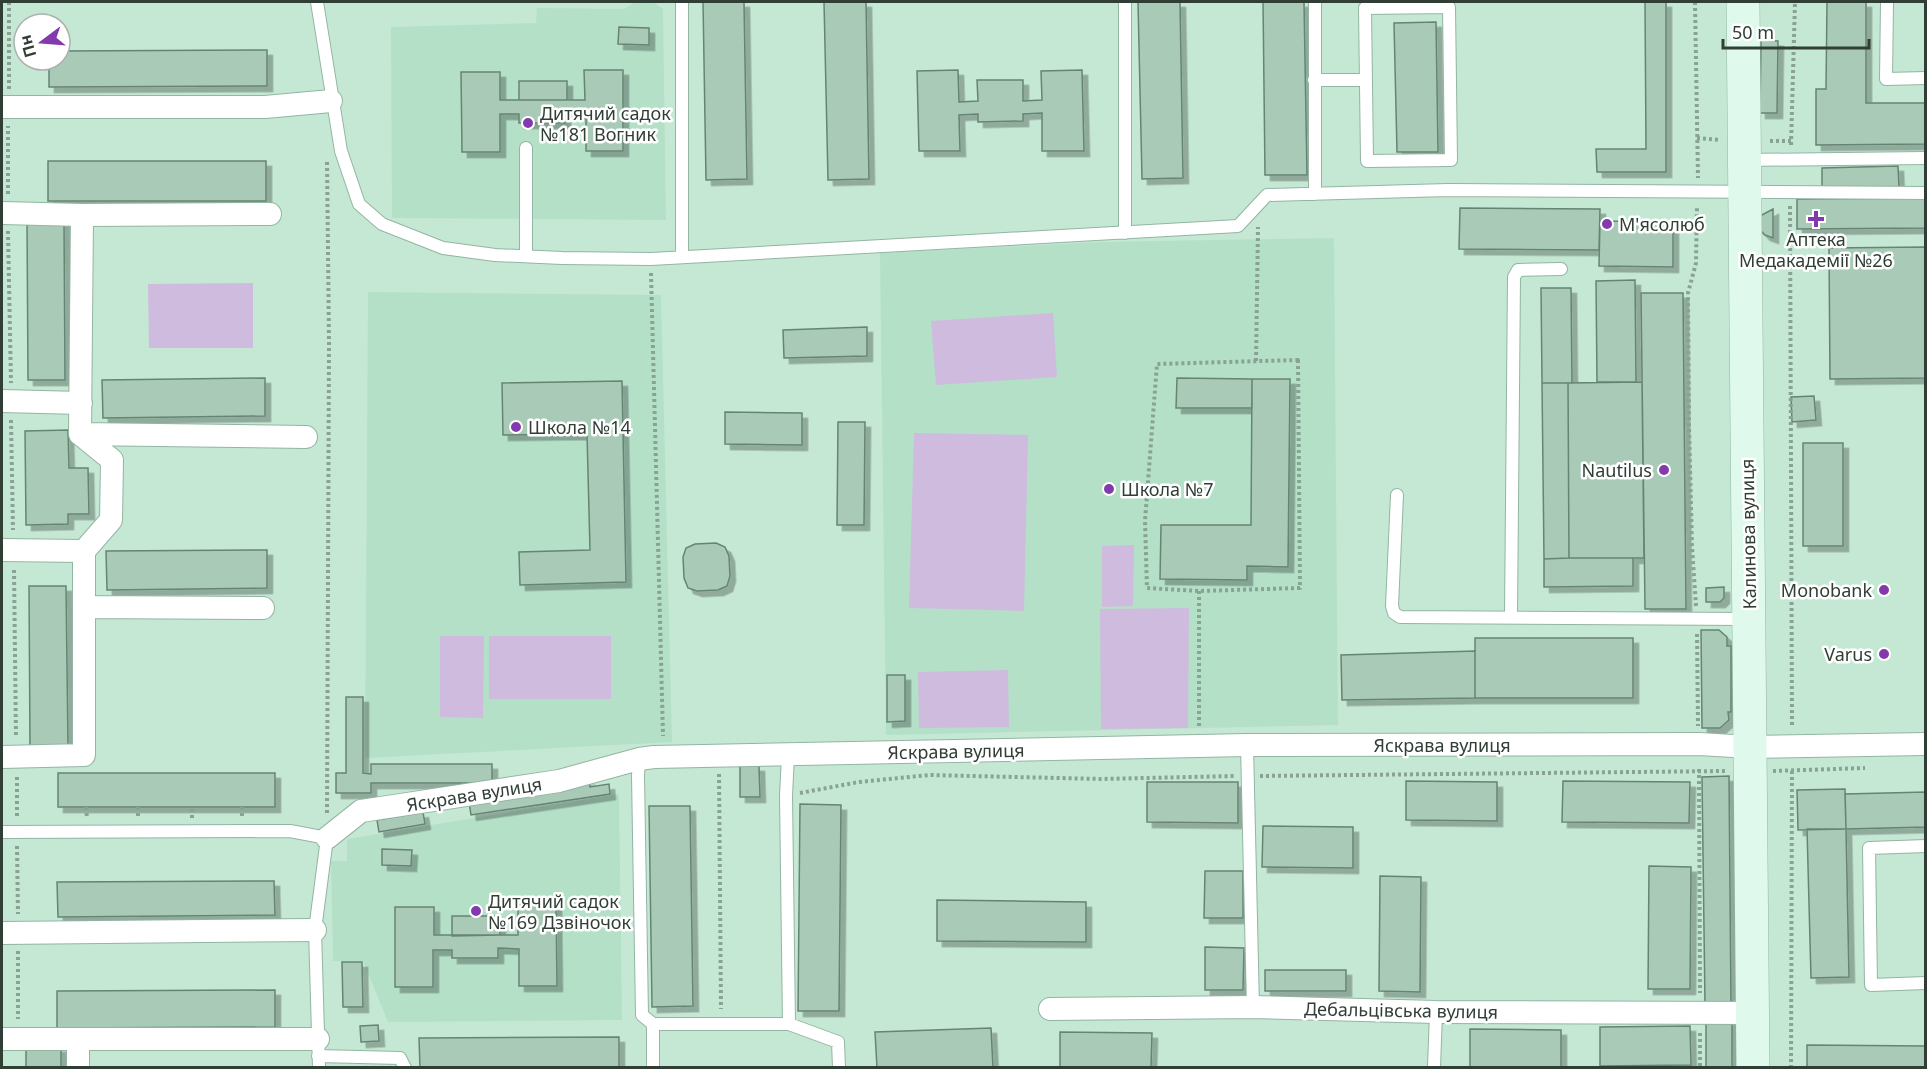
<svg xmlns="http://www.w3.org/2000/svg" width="1927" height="1069" font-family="'Noto Sans',sans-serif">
<defs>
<filter id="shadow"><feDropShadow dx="5.5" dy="5.5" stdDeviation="0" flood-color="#0004"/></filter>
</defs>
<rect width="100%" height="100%" fill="#c5e8d4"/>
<path fill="#b4e0c8" d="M635,2H653L663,9L666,220L392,218L391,27L536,23L537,8L624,9Z
M1334,238L1338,725L886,735L880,253L1098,242Z
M368,292L661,295L672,742L365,758Z
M619,794L622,1020L388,1022L363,961H333L331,861H347V839Z"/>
<path fill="#cfbbde" d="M253,283V348H149L148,284Z
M1053,313L1057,377L936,385L931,321Z
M914,433L1028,435L1024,611L909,608Z
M1134,545L1133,606L1102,607V546Z
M1189,608L1188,728L1101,729L1100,609Z
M440,636H484L483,718L440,717Z
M489,636H611V699H489Z
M1008,670L1009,727L919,728L918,672Z"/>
<path fill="#a8cab7" stroke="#658573" stroke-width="1.5" filter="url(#shadow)" d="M703,2H744L747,179L706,180Z
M824,2H866L869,179L828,180Z
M1138,2H1180L1183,178L1142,179Z
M1263,2H1304L1307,175H1265Z
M1645,2H1666V172H1597L1596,149H1646Z
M1827,2H1866V103H1926V144L1816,145V89H1826Z
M1436,22L1438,152H1397L1394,23Z
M619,27L649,28V45L618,44Z
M1761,40L1778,41L1777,113H1760Z
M267,50V86L49,87V60H60V51Z
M584,70H623V151H586V113H565V123H519V114H500V152H462L461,72H500V100H585Z
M958,70L959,102L978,101L977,80H1023V101L1042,100L1041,71L1082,70L1084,151H1042V113L1023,114V121L978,122V114L959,115L960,151H919L917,71Z
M519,81H567V100H519Z
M48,161H266V201H48Z
M1898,166L1899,187L1822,188V168Z
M1926,198V228L1797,229V199Z
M1460,208L1600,209L1599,250L1459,249Z
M1773,209V238L1765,235L1759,229L1760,216Z
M27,221H64L65,380H28Z
M1600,221L1673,222V267L1599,266Z
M1926,247V378L1830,379L1829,248Z
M1635,280L1636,382H1597L1596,281Z
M1541,288H1571L1572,383H1542Z
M1641,293H1683L1686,609H1645Z
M867,327V356L784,358L783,330Z
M265,378V416L103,418L102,380Z
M1177,378L1252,379V408H1176Z
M1252,379H1290L1288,567L1247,566V580L1160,579L1161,525H1251Z
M622,381L626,582L520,585L519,552L590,550L587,434L503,435L502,383Z
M1642,382L1644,558H1569L1568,383Z
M1542,383H1568L1569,558L1544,559Z
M1814,396L1816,420L1792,422L1791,397Z
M725,412L802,413V445L725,444Z
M838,422H865L864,525H837Z
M68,430L69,468H88L89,514H68V524L26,525L25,431Z
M1803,443H1843V546H1803Z
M716,543L725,547L729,556L730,576L727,586L718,590L697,591L688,588L684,578L683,557L686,548L695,544Z
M267,550V588L107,590L106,551Z
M1569,558H1633V586L1544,587V559Z
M29,586H66L68,746L30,747Z
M1724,587V598L1720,602H1706V588Z
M1701,630H1719L1727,637V646H1731V712H1728L1729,720L1720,728H1702Z
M1475,638H1633V698H1475Z
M1475,651V698L1342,700L1341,655Z
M887,675H905V721L887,722Z
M346,697H363V773L371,774V764H492V783H371V793H336V773H346Z
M740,766H759L760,797H740Z
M58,773H275V807H58Z
M1729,776L1731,1006H1705L1702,777Z
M589,780L590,787L609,784L610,794L471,815L469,802Z
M1406,781L1497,782V821L1406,820Z
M1563,781L1690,782L1689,823L1562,822Z
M1147,782H1238V823L1147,822Z
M1845,789L1846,829L1798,830L1797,790Z
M1926,792V827L1846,829L1845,794Z
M800,804L841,805L839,1011H798Z
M649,806H690L693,1006L652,1007Z
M423,812L425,824L379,832L377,820Z
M1263,826L1353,827V868L1262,867Z
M1807,829H1846L1849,977L1811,978Z
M382,849L412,850L411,866L382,865Z
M1649,866L1691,867L1690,989H1648Z
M1205,871H1243V918H1204Z
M1380,876L1421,877L1420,992L1379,991Z
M274,881L275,915L58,917L57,882Z
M937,900L1086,902V942L937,941Z
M518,905H556L557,986H519V949L498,948V958H452V950H433V987H395V907H434V935H518Z
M452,916H500V935L452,936Z
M1205,947L1244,948L1243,990H1205Z
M342,962H362L363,1007H343Z
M1265,970H1346V991H1265Z
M275,990V1027L57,1028V991Z
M1706,1020H1732V1068H1706Z
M378,1025L379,1041L361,1042L360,1026Z
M1690,1026L1691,1065L1600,1066V1027Z
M991,1028L993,1068H877L875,1032Z
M1470,1029L1561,1030V1068H1470Z
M1060,1032L1152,1033L1151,1068H1060Z
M619,1037V1068H420L419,1038Z
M1807,1045L1926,1046V1068H1807Z
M26,1047H61V1068H26Z"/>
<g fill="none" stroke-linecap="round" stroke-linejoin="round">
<defs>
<path id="lane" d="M317,2L341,151L359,204L382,224L443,248L495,255L562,258L651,259L1238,226L1267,195L1448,190L1926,193
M682,2V256
M1125,2V233
M1315,2V194
M1887,2L1886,79L1926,78
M1449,7L1451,160L1367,161L1365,8Z
M1314,80H1366
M526,148V256
M1744,160L1926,158
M1397,495L1392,606L1394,613L1400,617L1748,619
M1511,616L1514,277L1518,270L1561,269
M1247,745L1253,1007
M788,755L786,796L789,1024
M639,759L638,776L642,1015L653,1024V1068
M2,832L290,831L327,838L315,930L319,1068
M1926,846L1869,848L1871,985L1926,983
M653,1024H789L838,1042L839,1068
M318,1056L400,1058L405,1068
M1434,1068L1436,1012"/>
<path id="street" d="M2,107H265L331,101
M2,213L82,215L270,214
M2,401L81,403
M80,434L306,437
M2,550L84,551
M84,607L263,608
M2,757L84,755V551L111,520L112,460L80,434L82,215
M327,838L361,811L559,781L639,759L654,757L1247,745L1699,744L1750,747L1926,744
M2,933L315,930
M1050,1009L1253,1007L1436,1012L1752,1013
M2,1039H318
M78,1039V1068"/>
<path id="secondary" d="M1743,2L1753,1068"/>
</defs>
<use href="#lane" stroke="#93b5a2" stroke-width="14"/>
<use href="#street" stroke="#93b5a2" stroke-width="24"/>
<use href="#secondary" stroke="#93b5a2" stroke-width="34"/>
<path stroke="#88a394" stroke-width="4" stroke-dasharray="3 3" stroke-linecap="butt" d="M1695,2L1698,178
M9,89V2
M1697,138L1721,140
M1770,141H1791
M1791,145L1795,2
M8,194V126
M1790,206L1792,727
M8,231L11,383
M651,273L663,736
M1298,360L1300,588L1199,591L1147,588L1145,521L1157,364Z
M1256,361L1258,227
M11,420L13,530
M14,570L16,737
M1199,591V727
M1696,606L1692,547L1689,427L1688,293L1696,263L1697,206
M1697,634L1698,726
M1699,769L1700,993
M1773,771L1865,768
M719,774L721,1009
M1260,776L1727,771
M17,777V818
M800,793L859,782L929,775L1101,779L1235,776
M86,807L87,818
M138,807V818
M242,807V818
M327,813L329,342L327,161
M192,818V807
M17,846L18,914
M18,951V1019
M1700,1033V1068
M1791,1068L1792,770"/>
<use href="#lane" stroke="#fff" stroke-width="12"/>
<use href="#street" stroke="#fff" stroke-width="22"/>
<use href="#secondary" stroke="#dffaec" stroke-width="33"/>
</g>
<g fill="#833aac" stroke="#fff" stroke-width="2">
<circle cx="528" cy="123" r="6"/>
<path d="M1813 210h6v6h6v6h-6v6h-6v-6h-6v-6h6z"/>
<circle cx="1607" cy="224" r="6"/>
<circle cx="516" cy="427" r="6"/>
<circle cx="1664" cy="470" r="6"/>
<circle cx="1109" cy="489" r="6"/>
<circle cx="1884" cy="590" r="6"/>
<circle cx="1884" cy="654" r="6"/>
<circle cx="476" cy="911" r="6"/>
</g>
<g text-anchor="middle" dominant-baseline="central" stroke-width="5" stroke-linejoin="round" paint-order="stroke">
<g font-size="18" fill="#303e36" stroke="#fff" text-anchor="start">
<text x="540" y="113">Дитячий садок<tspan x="540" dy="21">№181 Вогник</tspan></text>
<text x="1619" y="224">М'ясолюб</text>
<text x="1816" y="239" text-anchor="middle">Аптека<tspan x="1816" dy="21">Медакадемії №26</tspan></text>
<text x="528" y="427">Школа №14</text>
<text x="1652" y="470" text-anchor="end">Nautilus</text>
<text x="1121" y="489">Школа №7</text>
<text x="1872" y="590" text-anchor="end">Monobank</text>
<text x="1872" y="654" text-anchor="end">Varus</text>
<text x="488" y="901">Дитячий садок<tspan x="488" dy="21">№169 Дзвіночок</tspan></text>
</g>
<g font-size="18" fill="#303e36" stroke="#fff">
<text transform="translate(1748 534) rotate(-91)">Калинова вулиця</text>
<text x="1442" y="745">Яскрава вулиця</text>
<text transform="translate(956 751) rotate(-1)">Яскрава вулиця</text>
<text transform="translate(474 794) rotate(-9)">Яскрава вулиця</text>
<text transform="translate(1401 1010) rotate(1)">Дебальцівська вулиця</text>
</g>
</g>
<rect width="1927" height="1069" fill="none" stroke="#303e36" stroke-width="6"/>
<g transform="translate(42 42) rotate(254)"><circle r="28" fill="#ffffff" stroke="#acb2af" stroke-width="1.5"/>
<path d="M0-4.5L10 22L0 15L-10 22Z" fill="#833aac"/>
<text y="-9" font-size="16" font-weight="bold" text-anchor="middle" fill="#303e36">Пн</text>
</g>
<path d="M1723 39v9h146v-9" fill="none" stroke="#303e36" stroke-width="3"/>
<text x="1732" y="39" font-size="18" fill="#303e36" stroke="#ffffff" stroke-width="4.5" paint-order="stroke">50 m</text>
</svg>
